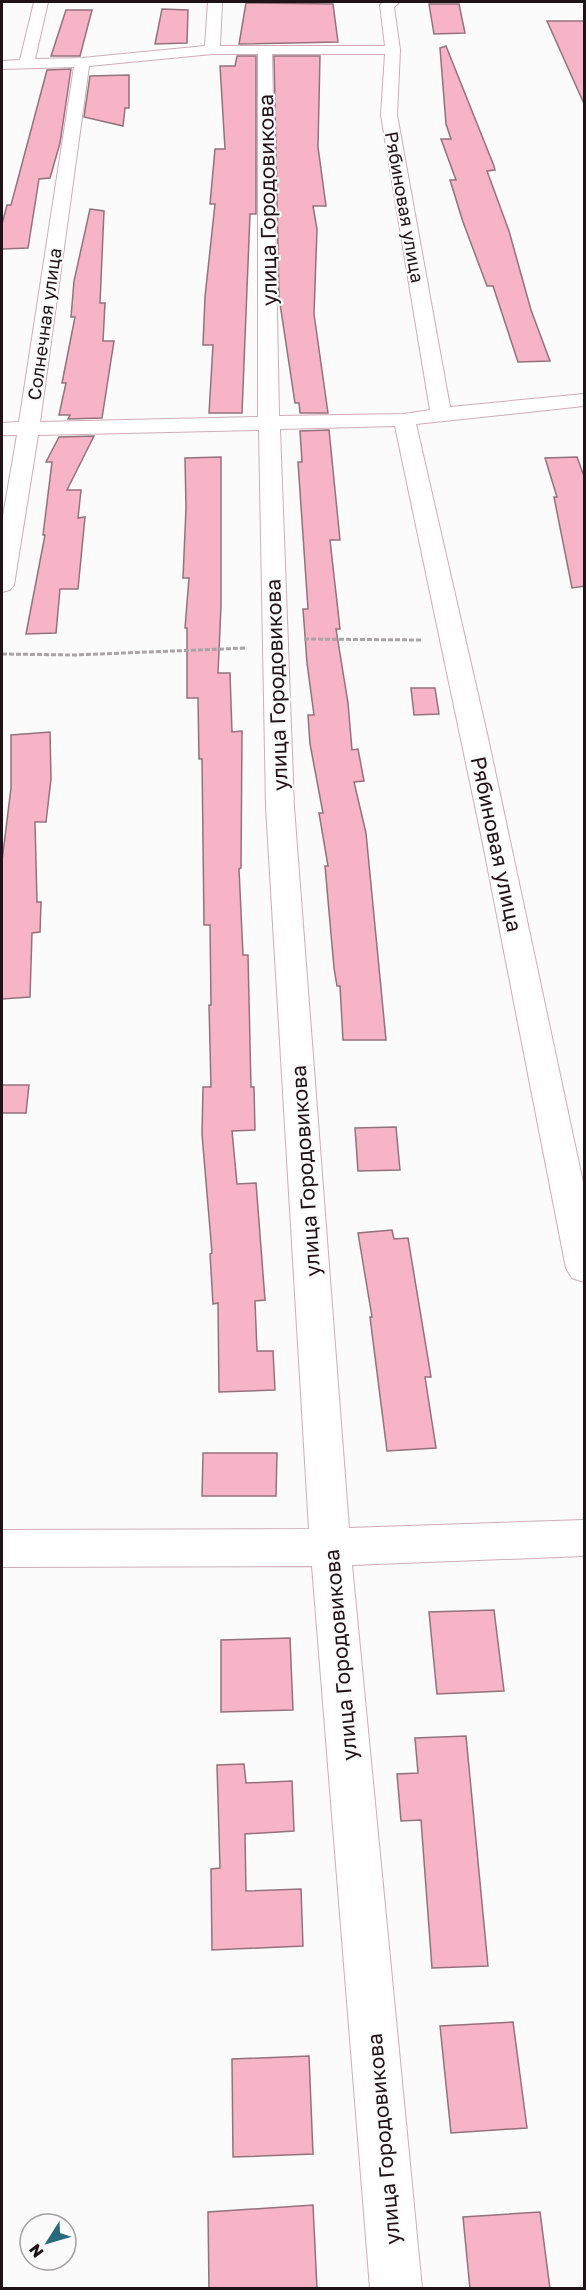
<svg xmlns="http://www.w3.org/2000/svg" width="586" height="2290" font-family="'Golos Text',sans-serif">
<rect width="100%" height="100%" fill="#fbfbfb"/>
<path fill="#f7b4c7" stroke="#94727c" stroke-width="1.5" d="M246,3L333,4L338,42L239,44Z
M429,4H459L465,33L434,34Z
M162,9L188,10L187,43L155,44Z
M66,10H92L80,56H51Z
M547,21H585V106Z
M446,46L494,166L495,170L487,171L509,231L531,310L550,361L518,362L493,286H487L463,222L450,180H456L441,139H451L446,124L440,48Z
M237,56H256V214H250L242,413H209L213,345H203L205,297L215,204H210L215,149H225L220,66H235Z
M274,56H320L318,147L326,206H313L317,229L314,314L328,413H300L299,403H295L279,297Z
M71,69L60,143L50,178L39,179L28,248L2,249V224L7,205H11L47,70Z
M129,75V108H125L123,126L84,117L90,76Z
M90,209L104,211L100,303H105L103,341H114L102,418L68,419L70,415H59L66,383H62L75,317H71L74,281Z
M329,430L340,540H330L340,629H336L348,703L352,750L358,749L364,781L354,782L366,833L386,1040H343L340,986H337L334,968L325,866H328L319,813H323L310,744L308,715H314L307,663L303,609H308L298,462H302L300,431Z
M94,436L67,490H81L78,518L85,517L78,589H60L56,633L26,634L45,535H43L52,462H46L59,437Z
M221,457V606L218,673H230L232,732L242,731L241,868L239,869L243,955H248L251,1087H254L255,1130L232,1131L237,1184L256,1183L265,1300L255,1301L257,1351H273L275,1390L219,1392L218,1303L213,1304L210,1254L212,1253L202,1134L203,1087H211L209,1005H211L210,925H204L202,759H199L198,698H187V628H185L189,578H183L186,508L185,458Z
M577,457L585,479V586L572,588L554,497H557L545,458Z
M411,688H435L439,714L414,715Z
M50,732L51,779L46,822H35L37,902H41L40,932L32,933L30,997L2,999V861L11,788V735Z
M2,1085H29L26,1113H2Z
M396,1127L400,1170L358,1171L355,1128Z
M392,1230L394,1239L408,1238L431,1377H425L436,1448L387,1451L370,1317H372L358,1233Z
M203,1453H277L276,1496H202Z
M494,1610L504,1691L437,1694L429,1612Z
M290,1638L293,1710L221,1712V1640Z
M466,1736L488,1966L432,1968L421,1820L401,1821L397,1774L418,1773L415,1738Z
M244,1764L246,1783L292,1781L294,1831L245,1834L246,1891L301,1889L303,1946L212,1950L211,1869L220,1868L217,1765Z
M513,2022L527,2128L451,2133L440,2026Z
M309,2056L313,2154L233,2157L232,2059Z
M313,2205L317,2289H209L208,2212Z
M540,2212L550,2289H470L463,2217Z"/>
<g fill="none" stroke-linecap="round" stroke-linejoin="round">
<defs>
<path id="street" d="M34,2H48L35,59L82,58L205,46L208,2H222L220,46H385L380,5L383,2H400L394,7L400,50L397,115L450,407L584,394V406L416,424L488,738L584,1187V1282L572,1278L566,1268L483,844L395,426L280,429L294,807L349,1528L584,1520V1556L352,1565L422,2288H370L312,1566L2,1567V1530L309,1529L266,807L259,430L38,435L14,585L10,590L2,592V522L17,435H2V423L19,422L74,67L2,69V61L20,60ZM212,54H258V417L40,422L89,66ZM272,54H385L381,115L430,410L404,414L279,416Z"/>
</defs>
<use href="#street" stroke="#d0acb6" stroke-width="2"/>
<path stroke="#a9a4a5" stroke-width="3" stroke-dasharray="5 2" stroke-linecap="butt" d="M304,639L422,640
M2,654L74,655L247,648"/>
<use href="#street" fill="#fff" fill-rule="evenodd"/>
</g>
<g text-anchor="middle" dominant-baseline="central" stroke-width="4.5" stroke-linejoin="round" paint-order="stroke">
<g font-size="18" fill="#201317" stroke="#fbfbfb">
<text transform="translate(405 207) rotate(80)">Рябиновая улица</text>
<text transform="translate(44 324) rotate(-82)">Солнечная улица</text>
</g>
<g font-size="21" fill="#201317" stroke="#fbfbfb">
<text transform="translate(267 200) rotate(-91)">улица Городовикова</text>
<text transform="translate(276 685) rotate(-92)">улица Городовикова</text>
<text transform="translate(497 844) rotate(78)">Рябиновая улица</text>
<text transform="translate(305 1171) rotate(-94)">улица Городовикова</text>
<text transform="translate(340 1655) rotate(-95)">улица Городовикова</text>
<text transform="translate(383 2139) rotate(-95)">улица Городовикова</text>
</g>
</g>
<rect width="586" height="2290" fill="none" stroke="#201317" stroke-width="6"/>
<g transform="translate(48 2242) rotate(233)"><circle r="28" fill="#fbfbfb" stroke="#a39ea0" stroke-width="1.5"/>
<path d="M0-4.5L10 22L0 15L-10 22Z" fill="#276b7b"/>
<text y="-9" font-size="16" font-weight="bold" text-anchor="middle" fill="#201317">N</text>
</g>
</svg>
